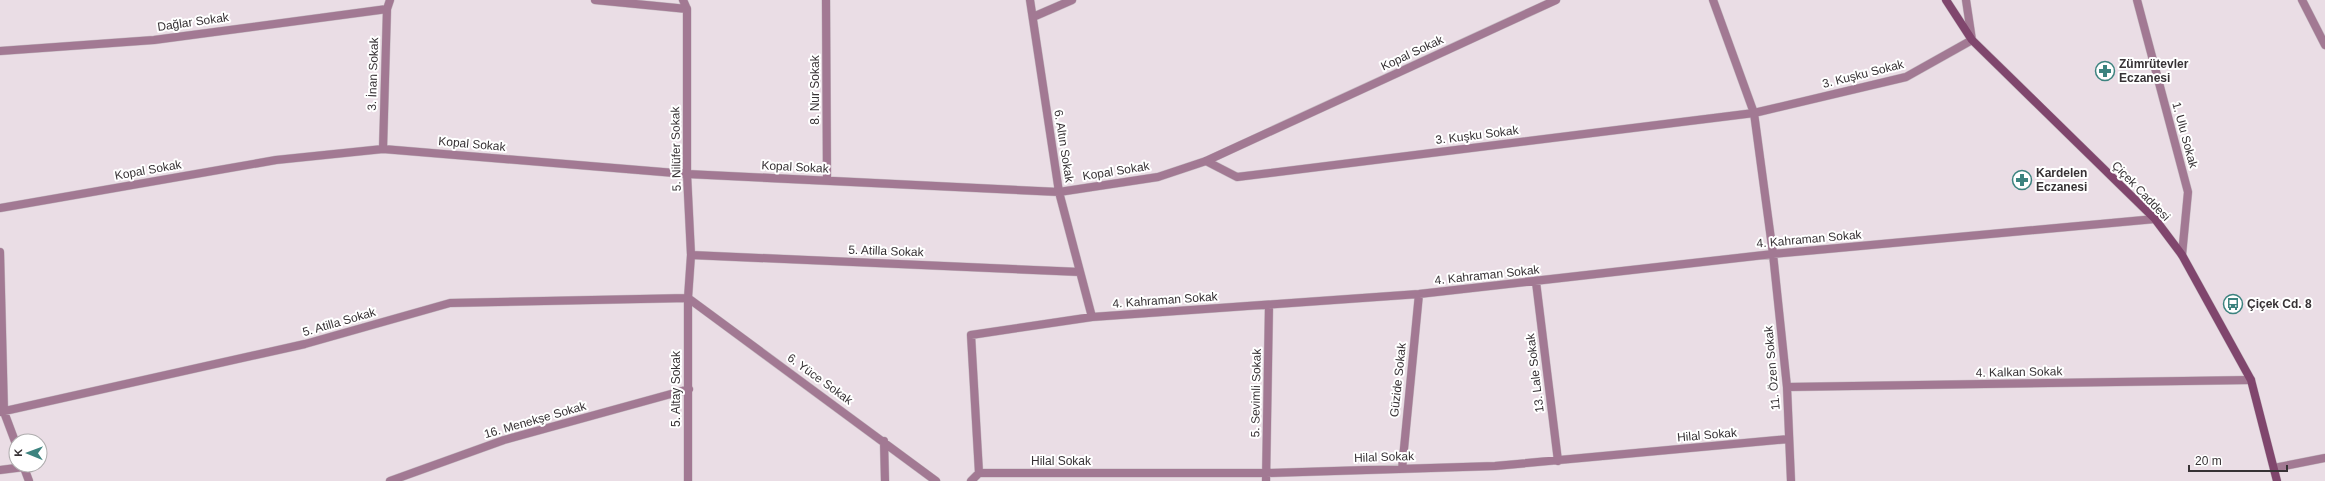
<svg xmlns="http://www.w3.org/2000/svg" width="2325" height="481" font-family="Helvetica,sans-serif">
<rect width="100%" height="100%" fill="#eadde5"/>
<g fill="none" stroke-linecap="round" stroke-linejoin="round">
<defs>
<path id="street" d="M595,0L687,9
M683,0L687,9V174L691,255L688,298V481
M826,0L827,181
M1030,0L1059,192L1092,317
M1713,0L1754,113L1773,254L1787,387L1791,481
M2137,0L2188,192L2182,255
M2302,0L2325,45
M1033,17L1072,0
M0,51L154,40L387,9
M383,149L387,9L390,0
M1206,161L1237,177L1754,113L1906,77L1972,40L1966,0
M0,208L276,160L383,149L687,174L1059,192L1158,177L1206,161L1556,0
M0,252L4,412L16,444
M691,255L1080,272
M1536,282L1558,461
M688,298L936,481
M1787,387L2251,380
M0,412L305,344L450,303L688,298
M884,441L885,481
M23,465L29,481
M2274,468L2325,458
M1402,469L1419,294
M0,470L24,467
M979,473H1266L1495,466L1789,439
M390,481L504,440L689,389
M971,481L979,473L971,335L1092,317L1419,294L1773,254L2155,219
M1266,481L1269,305"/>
<path id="secondary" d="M1946,0L1972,40L2155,219L2182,255L2251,380L2277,481"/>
</defs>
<use href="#street" stroke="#c6bbc2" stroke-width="9"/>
<use href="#secondary" stroke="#c6bbc2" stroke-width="9"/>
<use href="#street" stroke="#a27993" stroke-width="8"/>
<use href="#secondary" stroke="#80466d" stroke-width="8"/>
</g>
<defs>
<symbol id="pharmacy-ring" viewBox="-11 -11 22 22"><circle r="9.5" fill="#fff" stroke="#3c837f" stroke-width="1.5"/><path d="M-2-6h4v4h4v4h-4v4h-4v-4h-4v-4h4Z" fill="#3c837f"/></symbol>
<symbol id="bus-ring" viewBox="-11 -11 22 22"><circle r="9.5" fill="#fff" stroke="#3c837f" stroke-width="1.5"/><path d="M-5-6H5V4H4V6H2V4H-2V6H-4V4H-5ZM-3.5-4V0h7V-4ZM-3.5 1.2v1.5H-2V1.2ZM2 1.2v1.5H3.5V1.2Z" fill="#3c837f"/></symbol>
</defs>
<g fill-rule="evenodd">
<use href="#pharmacy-ring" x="2094" y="60" width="22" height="22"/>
<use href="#pharmacy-ring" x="2011" y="169" width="22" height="22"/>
<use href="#bus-ring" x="2222" y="293" width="22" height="22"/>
</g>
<g text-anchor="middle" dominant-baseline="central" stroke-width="4" stroke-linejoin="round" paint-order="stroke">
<g font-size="12" fill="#373235" stroke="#fff">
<text transform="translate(193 22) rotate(-8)">Dağlar Sokak</text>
<text transform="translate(1412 53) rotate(-25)">Kopal Sokak</text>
<text transform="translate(373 74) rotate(-88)">3. İnan Sokak</text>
<text transform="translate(1863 74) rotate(-14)">3. Kuşku Sokak</text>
<text transform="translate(815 90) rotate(-90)">8. Nur Sokak</text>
<text transform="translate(1477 135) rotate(-7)">3. Kuşku Sokak</text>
<text transform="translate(2185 135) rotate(75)">1. Ulu Sokak</text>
<text transform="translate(472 144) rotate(5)">Kopal Sokak</text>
<text transform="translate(1064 146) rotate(81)">6. Altın Sokak</text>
<text transform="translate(676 149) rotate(-91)">5. Nilüfer Sokak</text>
<text transform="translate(795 167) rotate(3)">Kopal Sokak</text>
<text transform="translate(148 170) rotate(-10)">Kopal Sokak</text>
<text transform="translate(1116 171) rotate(-9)">Kopal Sokak</text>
<text transform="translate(2141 191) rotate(46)">Çiçek Caddesi</text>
<text transform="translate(1809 239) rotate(-5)">4. Kahraman Sokak</text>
<text transform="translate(886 251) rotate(2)">5. Atilla Sokak</text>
<text transform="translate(1487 275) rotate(-6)">4. Kahraman Sokak</text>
<text transform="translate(1165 300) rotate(-4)">4. Kahraman Sokak</text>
<text transform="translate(339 322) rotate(-16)">5. Atilla Sokak</text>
<text transform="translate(1772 368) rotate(-95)">11. Özen Sokak</text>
<text transform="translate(2019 372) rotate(-1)">4. Kalkan Sokak</text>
<text transform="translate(1535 373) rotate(-97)">13. Lale Sokak</text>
<text transform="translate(820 379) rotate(36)">6. Yüce Sokak</text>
<text transform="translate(1398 380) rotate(-84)">Güzide Sokak</text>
<text transform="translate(676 389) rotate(-90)">5. Altay Sokak</text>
<text transform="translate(1256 393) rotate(-89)">5. Sevimli Sokak</text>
<text transform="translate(535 420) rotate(-16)">16. Menekşe Sokak</text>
<text transform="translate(1707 435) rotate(-5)">Hilal Sokak</text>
<text transform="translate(1384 457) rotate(-2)">Hilal Sokak</text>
<text x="1061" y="461">Hilal Sokak</text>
</g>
<g font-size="12" font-weight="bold" fill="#373235" stroke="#fff" text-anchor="start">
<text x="2119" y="64">Zümrütevler<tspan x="2119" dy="14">Eczanesi</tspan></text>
<text x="2036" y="173">Kardelen<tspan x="2036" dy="14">Eczanesi</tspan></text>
<text x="2247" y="304">Çiçek Cd. 8</text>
</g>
</g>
<g transform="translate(28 453) rotate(271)"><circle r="19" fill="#ffffff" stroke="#afadae"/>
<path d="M0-3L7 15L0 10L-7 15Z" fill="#3c837f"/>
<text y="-6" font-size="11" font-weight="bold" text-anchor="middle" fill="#373235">K</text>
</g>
<path d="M2189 465v6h98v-6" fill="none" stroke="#373235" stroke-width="2"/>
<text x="2195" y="465" font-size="12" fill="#373235" stroke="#ffffff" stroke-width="3" paint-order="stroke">20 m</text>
</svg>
